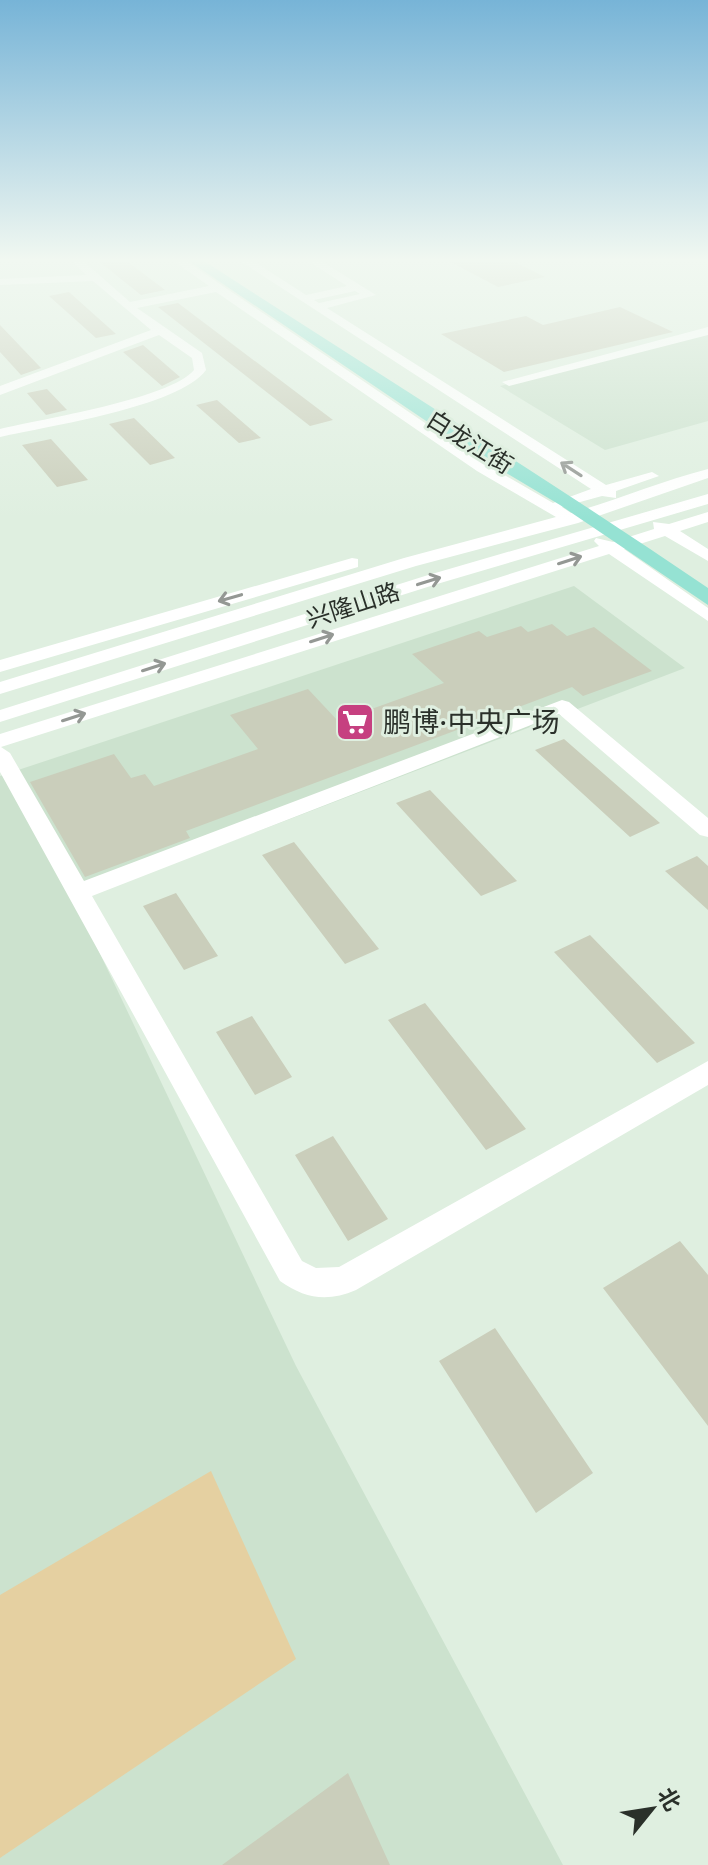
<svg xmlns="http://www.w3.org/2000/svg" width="708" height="1865" font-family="'Source Serif 4','Noto Sans SC',serif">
<rect width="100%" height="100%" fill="#dfefe0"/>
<path fill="#cce2ce" d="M708,334V421L605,450L500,386Z
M574,586L685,668L75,901L296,1366L563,1865H0V776Z"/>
<path fill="#e5d0a1" d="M211,1471L296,1659L0,1858V1595Z"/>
<path fill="#cacebb" d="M96,259H124L165,290L141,295Z
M445,259H509L545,277L498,287Z
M69,292L116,334L96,338L49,296Z
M178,303L333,420L310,426L158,307Z
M620,307L673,332L504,372L441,334L526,316L543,325Z
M0,325L41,368L21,375L0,352Z
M143,345L180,377L162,386L123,352Z
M47,389L67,410L46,415L27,393Z
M217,400L261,438L239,443L196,405Z
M134,418L175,458L150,465L109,424Z
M51,439L88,480L57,487L22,445Z
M552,624L567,636L594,627L652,671L583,696L572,687L186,831L190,838L85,877L30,782L114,754L131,778L145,774L154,786L258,749L230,715L308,689L338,721L444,683L412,654L479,631L487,637L521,626L528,632Z
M564,739L660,823L630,837L535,750Z
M430,790L517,881L481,896L396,803Z
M294,842L379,949L345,964L262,855Z
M697,856L708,866V910L665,871Z
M176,893L218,956L184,970L143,906Z
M590,935L695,1043L657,1063L554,952Z
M425,1003L526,1129L486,1150L388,1020Z
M252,1016L292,1077L255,1095L216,1032Z
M333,1136L388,1219L348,1241L295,1155Z
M680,1241L708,1275V1426L603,1288Z
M495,1328L593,1473L536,1513L439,1361Z
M348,1773L390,1865H222Z"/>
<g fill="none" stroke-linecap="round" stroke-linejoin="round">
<path fill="#fff" fill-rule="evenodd" d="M69,259H81L130,302L209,286L171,259H183L487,465L553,503L591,489L237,259H250L306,295L347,286L305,259H318L376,295L327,308L606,485L652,472L659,476L616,491V498L602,496L562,507L571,513C618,500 661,481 708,469V478L578,523L416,566L0,694V682L404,558L556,517L477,471L216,292L137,308L202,353L206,370C179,407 48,426 0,437V429C41,419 170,399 194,370L192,358L159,335L0,395V386L151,330L93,281L0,285V279L86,275ZM355,291L360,294L319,303L314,300Z
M708,327V335L509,386L502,382Z
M708,494V504L437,584L0,722V710L425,576Z
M708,512V522L680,531L708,549V561L665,536L624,549L708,608V621L609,554L1,747L10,753L84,881L562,700L569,702L708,818V837L700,835L559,714L92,896L302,1261L316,1268L339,1267L708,1061V1085L356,1290C328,1302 305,1299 280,1281L0,772V734L599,546L594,541L596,538L613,542L654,529L653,522L669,524Z
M352,558L358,559V567L0,672V660Z"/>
<path fill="#95e2d3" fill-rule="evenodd" d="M186,259H201C370,369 542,475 708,588V605L560,505L481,458Z"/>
</g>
<defs><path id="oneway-shaft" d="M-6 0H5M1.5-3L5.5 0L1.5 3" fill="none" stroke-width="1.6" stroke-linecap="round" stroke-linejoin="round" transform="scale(2)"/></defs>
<g stroke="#949894">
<use href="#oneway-shaft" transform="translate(571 469) rotate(-147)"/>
<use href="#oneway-shaft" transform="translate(570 560) rotate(-18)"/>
<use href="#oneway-shaft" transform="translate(429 581) rotate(-17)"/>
<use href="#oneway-shaft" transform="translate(230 598) rotate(164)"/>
<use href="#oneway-shaft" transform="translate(322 638) rotate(-18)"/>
<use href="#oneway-shaft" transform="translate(154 667) rotate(-18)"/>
<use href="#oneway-shaft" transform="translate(74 717) rotate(-18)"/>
</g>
<linearGradient id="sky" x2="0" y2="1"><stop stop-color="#77b4d7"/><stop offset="0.5" stop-color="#f1f8f1"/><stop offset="1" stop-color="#f1f8f1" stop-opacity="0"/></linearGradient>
<rect width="708" height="520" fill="url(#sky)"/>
<defs>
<symbol id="supermarket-square" viewBox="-11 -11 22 22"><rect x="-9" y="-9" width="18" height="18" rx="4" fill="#c64080" stroke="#dfefe0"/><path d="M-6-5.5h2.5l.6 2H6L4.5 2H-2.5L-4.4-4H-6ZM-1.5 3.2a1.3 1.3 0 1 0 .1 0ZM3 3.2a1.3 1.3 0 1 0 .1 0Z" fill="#fff"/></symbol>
</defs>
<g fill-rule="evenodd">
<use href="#supermarket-square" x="333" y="700" width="44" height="44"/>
</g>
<g text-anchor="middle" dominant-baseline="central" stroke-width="6" stroke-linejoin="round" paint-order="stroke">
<g font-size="24" fill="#2a302a" stroke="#dfefe0">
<text transform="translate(470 442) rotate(32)">白龙江街</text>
<text transform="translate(353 605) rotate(-18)">兴隆山路</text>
</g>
<g font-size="28" fill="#2a302a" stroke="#dfefe0" text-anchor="start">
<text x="383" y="722">鹏博·中央广场</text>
</g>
</g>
<g transform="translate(652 1809) rotate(60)" stroke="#dfefe0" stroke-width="6" paint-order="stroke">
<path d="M0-6L14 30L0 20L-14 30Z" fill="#2a302a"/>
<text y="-12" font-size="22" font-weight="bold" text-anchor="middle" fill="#2a302a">北</text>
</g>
</svg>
